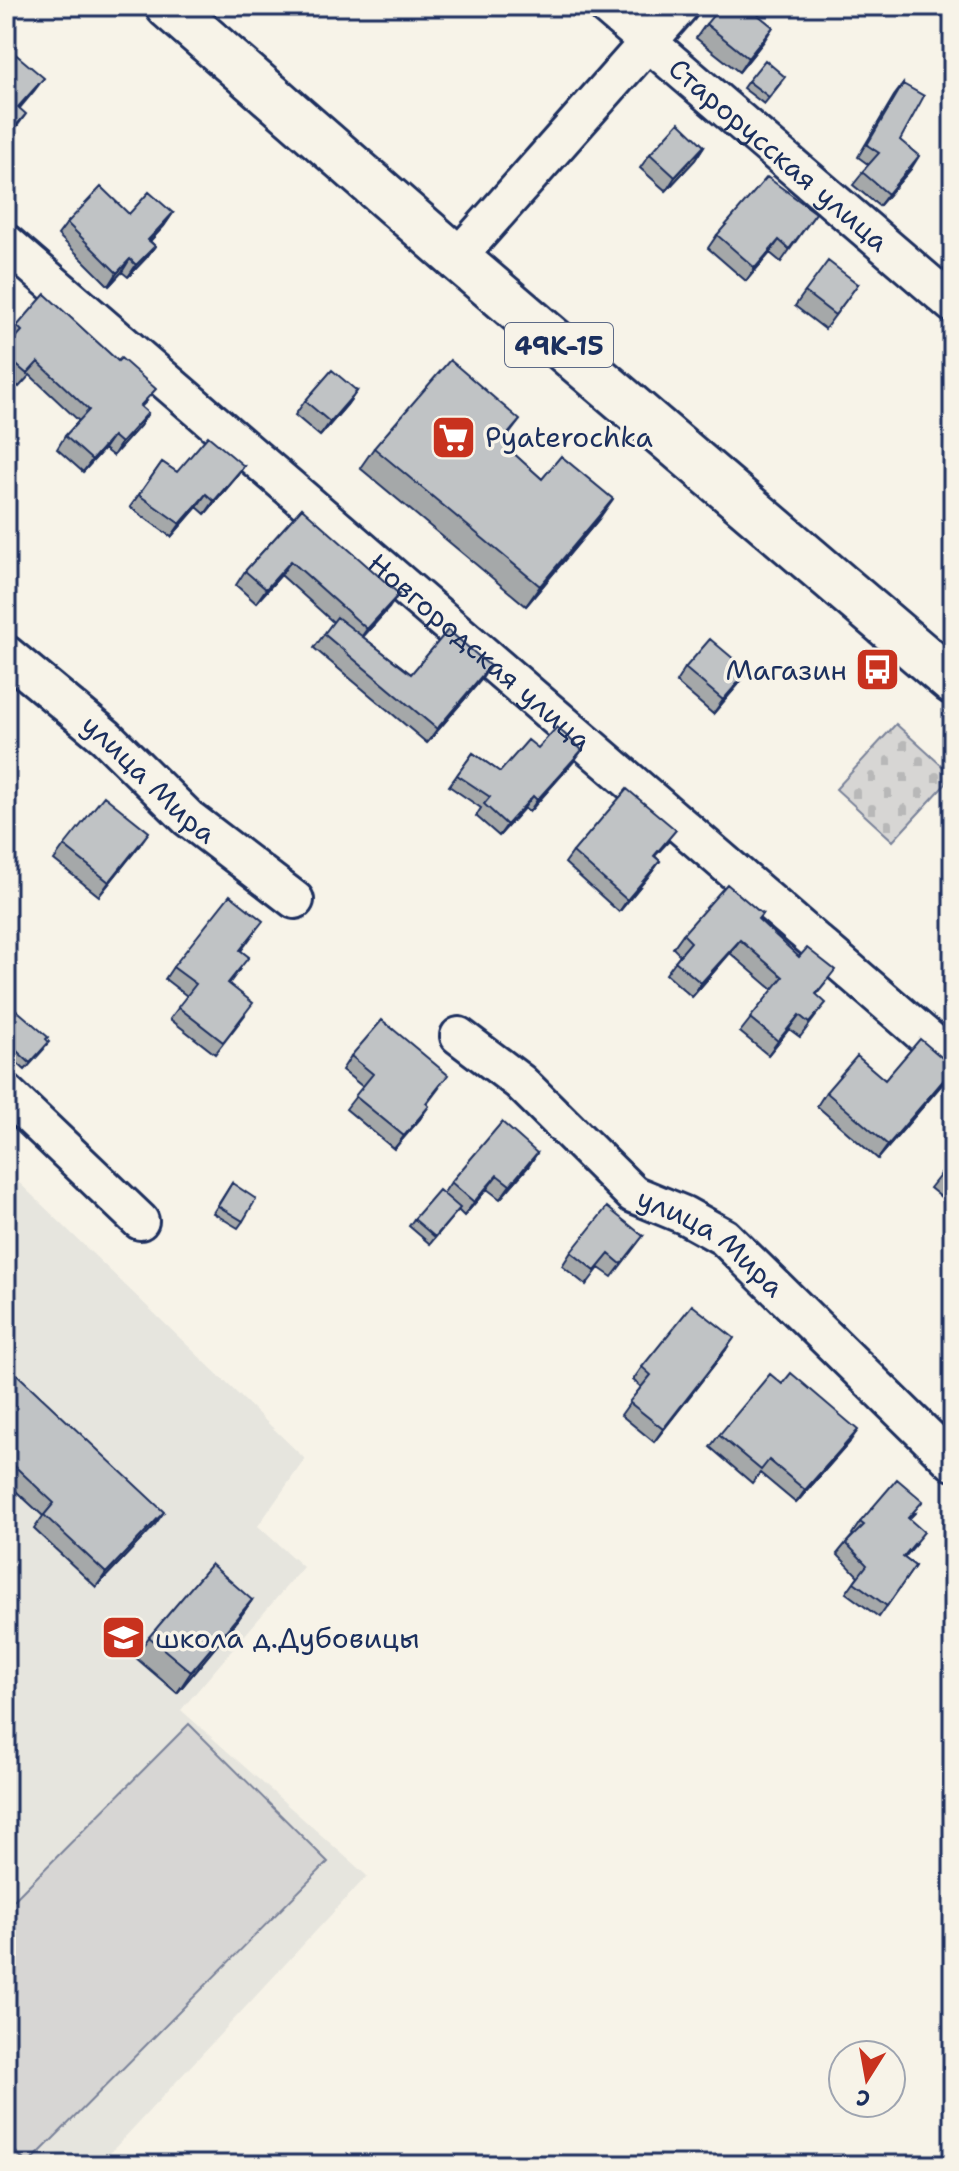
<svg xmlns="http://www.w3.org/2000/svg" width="959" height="2171" font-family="'Shantell Sans',sans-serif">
<defs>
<pattern id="cemetery-stones" width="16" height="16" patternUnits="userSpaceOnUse" patternTransform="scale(2)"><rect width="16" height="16" fill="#d7d6d4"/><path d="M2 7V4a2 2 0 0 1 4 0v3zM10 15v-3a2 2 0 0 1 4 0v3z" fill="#b8b8b8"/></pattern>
</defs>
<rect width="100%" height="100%" fill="#f7f3e8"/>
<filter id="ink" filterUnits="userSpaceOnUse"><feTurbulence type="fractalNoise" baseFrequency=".0125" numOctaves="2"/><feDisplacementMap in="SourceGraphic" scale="16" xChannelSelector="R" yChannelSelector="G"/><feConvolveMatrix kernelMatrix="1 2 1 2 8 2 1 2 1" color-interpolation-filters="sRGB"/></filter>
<g filter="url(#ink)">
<path fill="#e6e5de" d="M6,1170L305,1459L258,1526L303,1567L181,1710L367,1876L99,2165H6Z"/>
<path fill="url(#cemetery-stones)" stroke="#798299" stroke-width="2" d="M896,724L953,776L893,841L836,789Z"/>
<path fill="#d7d6d4" stroke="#798299" stroke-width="2" d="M189,1724L328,1862L28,2164L6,2142V1908Z"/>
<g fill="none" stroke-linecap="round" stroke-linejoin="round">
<defs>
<g id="minor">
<path id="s1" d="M606,6L953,304"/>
<path id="s2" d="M6,243L953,1060"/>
<path d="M457,258L680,6"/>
<path id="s3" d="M6,654L106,737L188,818L295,900"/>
<path id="s4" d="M459,1036L520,1082L633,1194L684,1215L724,1237L953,1462"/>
<path d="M6,1093L140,1221"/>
</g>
<path id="major" d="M168,6L457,258L953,682"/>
</defs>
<use href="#minor" stroke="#1b2f5e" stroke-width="42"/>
<use href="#major" stroke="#1b2f5e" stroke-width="50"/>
<use href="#minor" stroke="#f7f3e8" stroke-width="36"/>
<use href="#major" stroke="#f7f3e8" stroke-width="44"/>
</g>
<path fill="#a5a8a9" stroke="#1b2f5e" stroke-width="2" d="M706,24L764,41L739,72L696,38Z
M748,81L780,84L764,104L743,88Z
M903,84L900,140L911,169L879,206L853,185L869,165L858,157L894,96Z
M704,146L695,160L666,191L640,168L650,154Z
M173,213L164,226L150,241L155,246L146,258L128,277L122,272L109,286L58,235L67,223L129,214Z
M816,213L781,262L770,253L746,281L708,248L717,235Z
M953,251V268L945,262Z
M858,284L825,329L795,306L805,292Z
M17,326L147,401L141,407L148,413L140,426L113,456L104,449L83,472L57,449L65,436L79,421L30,375L19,387L6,376V349L12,342L8,339Z
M357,391L347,405L320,436L295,415L305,401Z
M503,444L542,479L599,519L526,606L360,468L374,448Z
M162,462L177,472L244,466L235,479L205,514L197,507L171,537L130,507Z
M302,508L389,608L363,637L411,674L490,666L481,680L427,743L314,648L333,622L281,575L256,603L236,585L245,571Z
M685,668L748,671L738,685L713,714L676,682Z
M538,748L582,750L574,761L529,812L524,808L499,836L476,816L481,808L449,786L473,753L500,772Z
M668,842L655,856L660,861L652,872L619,912L565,863L573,852Z
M64,846H139L99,896L54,860Z
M762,914L758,920L825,984L816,995V1016L800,1037L789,1029L768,1055L740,1032L773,990L730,953L692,997L666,974L680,955L673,948L683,934Z
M254,933L241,951L240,969L229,984L245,1015L215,1054L170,1019L187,996L165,979L173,967Z
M6,1015L44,1049L25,1070L6,1053Z
M351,1056L439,1088L427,1104L420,1119L394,1149L346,1109L363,1087L342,1070Z
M953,1070L944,1082L878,1159L817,1106L826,1092L885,1080Z
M537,1153L528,1167L500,1199L487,1189L464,1216L458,1210L430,1244L409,1226L414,1219L443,1194L451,1182Z
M953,1159V1207L930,1188Z
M232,1183L243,1221L238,1228L213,1213Z
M643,1236L612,1277L599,1268L586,1285L562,1266L571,1252Z
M725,1351L654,1442L621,1415L641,1387L633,1380L642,1367Z
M6,1364L154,1526L96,1587L34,1529L43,1516L6,1482Z
M719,1435L849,1443L796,1503L760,1473L752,1483L710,1447Z
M915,1513L909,1519L916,1544L904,1558L915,1566L879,1617L846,1593L858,1576L837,1554L846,1543L853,1535L852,1534L860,1522Z
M252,1600L238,1620L177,1693L135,1657L149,1637Z"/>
<path fill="#86888a" stroke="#1b2f5e" stroke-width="2" d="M773,27L764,41L739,72L748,58Z
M44,78L34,91L9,121L18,107Z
M26,114L16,128L6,140L7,136Z
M704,146L695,160L666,191L675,177Z
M919,156L911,169L879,206L888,194Z
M173,213L164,226L140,252L148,240Z
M779,240L770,253L746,281L755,268Z
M155,246L146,258L128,277L136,265Z
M130,259L122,272L109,286L117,273Z
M357,391L347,405L320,436L330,422Z
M148,413L140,426L113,456L121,443Z
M520,420L505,440L487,462L501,442Z
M113,436L104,449L83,472L92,460Z
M244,466L235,479L205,514L214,501Z
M206,494L197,507L171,537L180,524Z
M613,499L599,519L526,606L540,586Z
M291,561L281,575L256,603L266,589Z
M399,594L389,608L357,643L367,629Z
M490,666L481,680L427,743L437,729Z
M748,671L738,685L713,714L723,700Z
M582,750L574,761L529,812L537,800Z
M533,796L524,808L499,836L507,825Z
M149,832L139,846L99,896L109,882Z
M660,861L652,872L619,912L627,900Z
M740,940L730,953L692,997L701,983Z
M799,1015L789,1029L768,1055L778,1041Z
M953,1070L944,1082L878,1159L888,1145Z
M429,1106L420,1119L394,1149L404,1136Z
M537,1153L528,1167L500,1199L510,1185Z
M497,1175L487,1189L464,1216L474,1202Z
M734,1338L725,1351L654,1442L663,1429Z
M858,1430L849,1443L796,1503L805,1490Z
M164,1512L154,1526L96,1587L106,1573Z
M252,1600L238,1620L177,1693L191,1672Z"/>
<path fill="#c0c3c5" stroke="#1b2f5e" stroke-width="2" d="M721,6H763L757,14L773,27L748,58L706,24Z
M13,52L44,78L18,107L26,114L7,136L6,135V60Z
M765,60L785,77L769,97L748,81Z
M903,84L924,96L900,140L919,156L888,194L862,172L879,153L867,145Z
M679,122L704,146L675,177L650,154Z
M767,177L816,213L789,249L779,240L755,268L717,235Z
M101,187L129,214L149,192L173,213L148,240L155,246L136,265L130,259L117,273L67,223Z
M828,261L858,284L835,315L805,292Z
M45,294L118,361L121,358L156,389L140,406L148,413L121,443L113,436L92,460L65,436L89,410L38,362L27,374L6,356V349L22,331L17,326Z
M450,360L520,420L501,442L542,479L561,456L613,499L540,586L374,448Z
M332,370L357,391L330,422L305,401Z
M208,436L244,466L214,501L206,494L180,524L139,495L162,462L177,472Z
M302,508L399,594L367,629L291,561L266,589L245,571Z
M337,617L411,674L448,630L490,666L437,729L324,634Z
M710,639L748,671L723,700L685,668Z
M557,727L582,750L537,800L533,796L507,825L484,804L490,797L457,775L473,753L500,772L528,740L538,748Z
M627,789L676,830L654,856L660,861L627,900L573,852Z
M104,796L149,832L109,882L64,846Z
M727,884L762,914L758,919L799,957L807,948L835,970L816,994L826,1003L809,1023L799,1015L778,1041L750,1018L783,977L740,940L701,983L675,961L691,942L683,934Z
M230,895L263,921L240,950L249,957L228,983L253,1003L223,1042L178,1007L196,984L173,967Z
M13,1007L48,1037L46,1039L49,1042L30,1063L6,1041V1015Z
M382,1020L448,1075L426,1103L429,1106L404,1136L355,1096L373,1074L351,1056Z
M920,1039L953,1067V1069L888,1145L826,1092L857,1056L885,1080Z
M502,1122L537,1153L510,1185L497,1175L474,1202L451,1182Z
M953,1159V1186L939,1175Z
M232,1183L256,1199L243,1221L218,1206Z
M439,1190L460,1208L435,1237L414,1219Z
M607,1207L643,1236L621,1264L609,1254L595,1271L571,1252Z
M692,1305L734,1338L663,1429L629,1402L651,1375L642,1367Z
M6,1364L164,1512L106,1573L44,1515L54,1503L6,1458Z
M791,1373L858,1430L805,1490L769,1460L761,1470L719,1435L770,1374L782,1384Z
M897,1479L923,1501L908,1518L924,1532L903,1557L915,1566L887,1606L854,1582L867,1565L846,1543L864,1525L860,1522Z
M211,1564L252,1600L191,1672L149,1637Z"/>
</g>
<defs>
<symbol id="supermarket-square" viewBox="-11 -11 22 22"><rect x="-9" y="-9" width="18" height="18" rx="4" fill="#c8321e" stroke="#f7f3e8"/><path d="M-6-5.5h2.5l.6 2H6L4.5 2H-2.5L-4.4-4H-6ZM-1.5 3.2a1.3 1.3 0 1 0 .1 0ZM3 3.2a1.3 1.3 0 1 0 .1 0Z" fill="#fff"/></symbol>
<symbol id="bus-square" viewBox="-11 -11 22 22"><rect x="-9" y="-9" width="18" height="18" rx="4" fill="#c8321e" stroke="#f7f3e8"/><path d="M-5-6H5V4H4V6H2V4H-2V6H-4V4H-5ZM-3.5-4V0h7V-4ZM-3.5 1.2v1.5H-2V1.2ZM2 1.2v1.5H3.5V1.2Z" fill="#fff"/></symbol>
<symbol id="school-square" viewBox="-11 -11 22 22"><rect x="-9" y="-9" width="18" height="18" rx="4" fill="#c8321e" stroke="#f7f3e8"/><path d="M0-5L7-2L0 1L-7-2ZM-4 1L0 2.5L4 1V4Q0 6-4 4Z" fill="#fff"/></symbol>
</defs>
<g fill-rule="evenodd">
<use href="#supermarket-square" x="428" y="412" width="51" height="51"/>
<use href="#bus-square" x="852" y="644" width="51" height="51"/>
<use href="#school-square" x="98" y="1612" width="51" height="51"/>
</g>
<g text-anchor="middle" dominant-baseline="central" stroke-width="7" stroke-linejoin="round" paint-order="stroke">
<rect fill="#f7f3e8" stroke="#5d6a87" stroke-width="2" x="505" y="323" width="108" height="44" rx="6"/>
<g font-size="26" font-weight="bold" fill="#1b2f5e">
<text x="559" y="345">49К-15</text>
</g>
<g font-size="28" fill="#1b2f5e" stroke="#f7f3e8">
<text stroke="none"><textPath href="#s1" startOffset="228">Старорусская улица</textPath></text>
<text stroke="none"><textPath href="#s2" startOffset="626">Новгородская улица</textPath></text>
<text stroke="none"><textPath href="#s3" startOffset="190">улица Мира</textPath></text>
<text stroke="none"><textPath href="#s4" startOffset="328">улица Мира</textPath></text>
</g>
<g font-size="28" fill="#1b2f5e" stroke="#f7f3e8" text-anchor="start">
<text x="485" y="437">Pyaterochka</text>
<text x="847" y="670" text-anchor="end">Магазин</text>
<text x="155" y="1638">школа д.Дубовицы</text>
</g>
</g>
<rect width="959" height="2171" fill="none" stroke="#f7f3e8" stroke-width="32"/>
<rect x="16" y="16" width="927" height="2139" fill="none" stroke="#1b2f5e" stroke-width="3" filter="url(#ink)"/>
<g transform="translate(867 2079) rotate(191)"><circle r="38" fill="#f7f3e8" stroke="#9fa5b1" stroke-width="2"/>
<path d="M0-6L14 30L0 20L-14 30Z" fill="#c8321e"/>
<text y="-12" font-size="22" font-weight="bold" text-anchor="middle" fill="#1b2f5e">С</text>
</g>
</svg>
